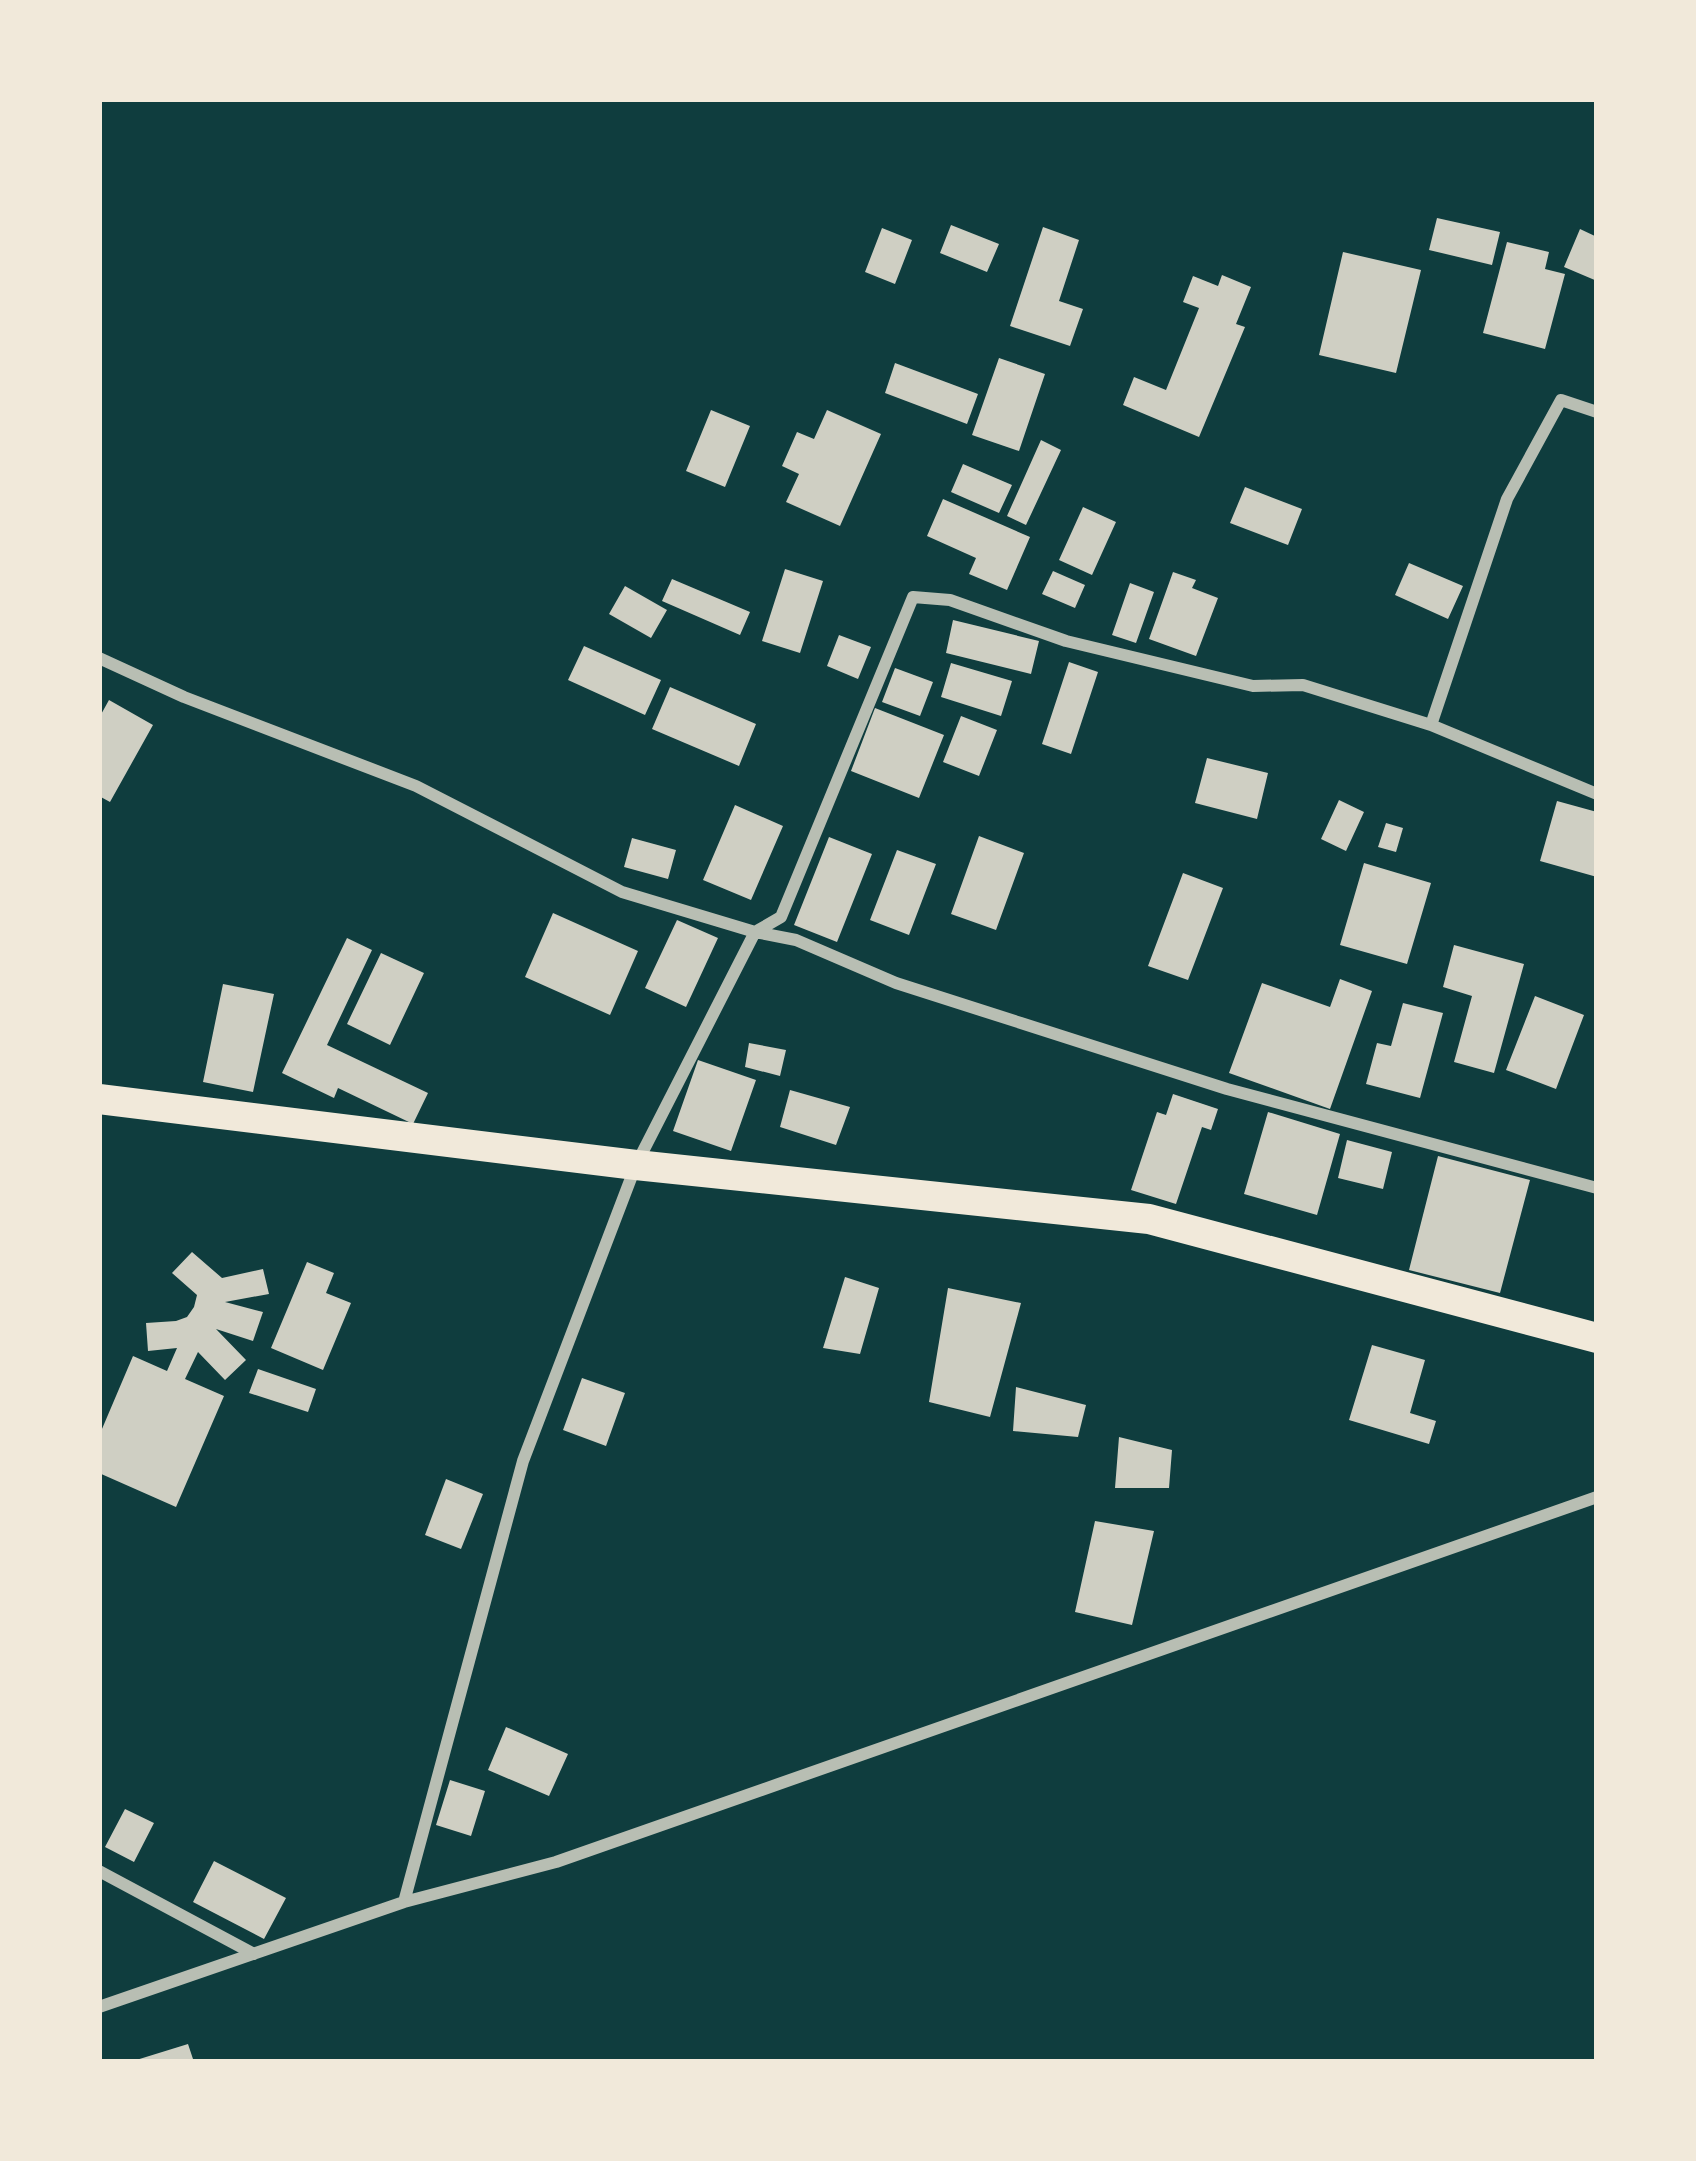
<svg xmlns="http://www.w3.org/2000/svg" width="1696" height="2161" font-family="'PT Serif',serif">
<rect width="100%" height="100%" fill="#0f3d3e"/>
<path fill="#cfcfc3" d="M1437,218L1500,232L1492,265L1429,250Z
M951,225L999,244L987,272L940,253Z
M1043,227L1079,240L1059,301L1083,309L1070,346L1010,326Z
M882,228L912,240L895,284L865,272Z
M1580,229L1597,237V281L1564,267Z
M1507,242L1549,252L1545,269L1565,274L1545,349L1483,333Z
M1343,252L1421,270L1396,373L1319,355Z
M1222,275L1251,287L1236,324L1245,327L1199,437L1123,405L1134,377L1166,390L1199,308L1183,302L1193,276L1218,286Z
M999,358L1045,374L1019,451L972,435Z
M895,363L978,394L967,424L885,393Z
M711,410L750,426L725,487L686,471Z
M827,410L881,434L840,526L786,502L799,474L782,466L797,432L814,439Z
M1041,440L1061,450L1026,525L1007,516Z
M963,464L1012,485L999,513L951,492Z
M1245,487L1302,509L1288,545L1230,523Z
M943,499L1030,537L1007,590L969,574L976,558L927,536Z
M1083,507L1116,522L1092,575L1059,560Z
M1409,563L1463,586L1448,619L1395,595Z
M785,569L823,581L800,653L762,641Z
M1053,571L1085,585L1075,608L1042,594Z
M1173,572L1196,580L1192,588L1218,598L1196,656L1149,639Z
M672,579L750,612L740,635L662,601Z
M1130,583L1154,592L1136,643L1112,635Z
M625,586L667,610L651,638L609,614Z
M953,620L1039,641L1031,674L946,653Z
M839,635L871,647L858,679L827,666Z
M584,646L661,680L645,715L568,680Z
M1069,662L1098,672L1071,754L1042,744Z
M951,663L1012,681L1001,716L941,697Z
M895,668L933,682L920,716L882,702Z
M670,687L756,724L739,766L652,729Z
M109,700L153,725L110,802L99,796V718Z
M875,708L944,735L919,798L851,771Z
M961,716L997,730L979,776L943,762Z
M1207,758L1268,773L1257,819L1195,803Z
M1339,800L1364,812L1346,851L1321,839Z
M1557,801L1597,812V877L1540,861Z
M735,805L783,826L751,900L703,880Z
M1386,823L1403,828L1396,852L1378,847Z
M979,836L1024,853L996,930L951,914Z
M829,837L872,854L837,942L794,925Z
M632,838L676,850L668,879L624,867Z
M897,850L936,864L909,935L870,920Z
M1364,863L1431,883L1407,964L1340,945Z
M1183,873L1223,888L1188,980L1148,966Z
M553,913L638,951L610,1015L525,977Z
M677,920L718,938L686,1007L645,988Z
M347,938L372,950L327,1045L428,1093L413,1124L338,1088L334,1098L282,1073Z
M1454,945L1524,964L1494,1073L1454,1062L1472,996L1443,987Z
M381,953L424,973L390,1045L347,1024Z
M1340,979L1372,991L1330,1109L1229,1073L1262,983L1330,1007Z
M223,984L274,994L253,1092L203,1082Z
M1535,996L1584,1015L1556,1089L1506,1070Z
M1403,1003L1443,1013L1420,1098L1366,1084L1377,1043L1391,1046Z
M749,1043L786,1050L780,1076L745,1067Z
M698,1060L756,1080L731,1151L673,1131Z
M790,1090L850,1107L836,1145L780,1127Z
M1173,1094L1218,1109L1211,1130L1202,1127L1176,1204L1131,1190L1157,1112L1166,1115Z
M1268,1112L1340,1134L1317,1215L1244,1194Z
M1347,1140L1392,1152L1383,1189L1338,1178Z
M1438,1156L1530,1180L1500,1293L1409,1270Z
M192,1252L222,1278L263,1269L269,1294L225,1302L263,1312L253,1341L216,1329L246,1360L225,1380L198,1352L185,1379L224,1396L176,1507L99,1473V1436L133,1356L167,1371L177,1348L148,1351L146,1323L176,1321L187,1317L194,1307L197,1295L172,1273Z
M307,1262L334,1273L326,1293L351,1303L323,1370L271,1348Z
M845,1277L879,1288L860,1354L823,1348Z
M948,1288L1021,1303L990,1417L929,1402Z
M1372,1345L1425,1360L1410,1413L1436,1421L1429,1444L1349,1420Z
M258,1369L316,1389L308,1412L249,1393Z
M582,1378L625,1393L606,1446L563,1430Z
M1016,1387L1086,1405L1078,1437L1013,1431Z
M1119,1437L1172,1450L1169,1488H1115Z
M446,1479L483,1494L461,1549L425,1535Z
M1095,1521L1154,1531L1132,1625L1075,1612Z
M506,1727L568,1754L549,1796L488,1770Z
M450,1780L485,1791L471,1836L436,1825Z
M125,1809L154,1823L134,1862L105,1847Z
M214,1861L286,1898L264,1939L193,1902Z
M188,2044L194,2062H133V2061Z"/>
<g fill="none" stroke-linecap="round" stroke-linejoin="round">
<path stroke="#b8beb3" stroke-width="12" d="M99,658L184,697L416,786L622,892L755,932L796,940L896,983L1227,1089L1597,1188
M1431,725L1507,499L1561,400L1597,412
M99,1871L254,1954
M404,1902L523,1461L636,1165L755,932L781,917L913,597L950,600L1066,641L1253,686L1303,685L1431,725L1597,794
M99,2007L404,1902L556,1862L1597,1497"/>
<path stroke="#f1e9da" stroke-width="30" d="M99,1099L636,1165L1149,1219L1597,1338"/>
</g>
<rect width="1696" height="2161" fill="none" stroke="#f1e9da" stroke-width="204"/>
</svg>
